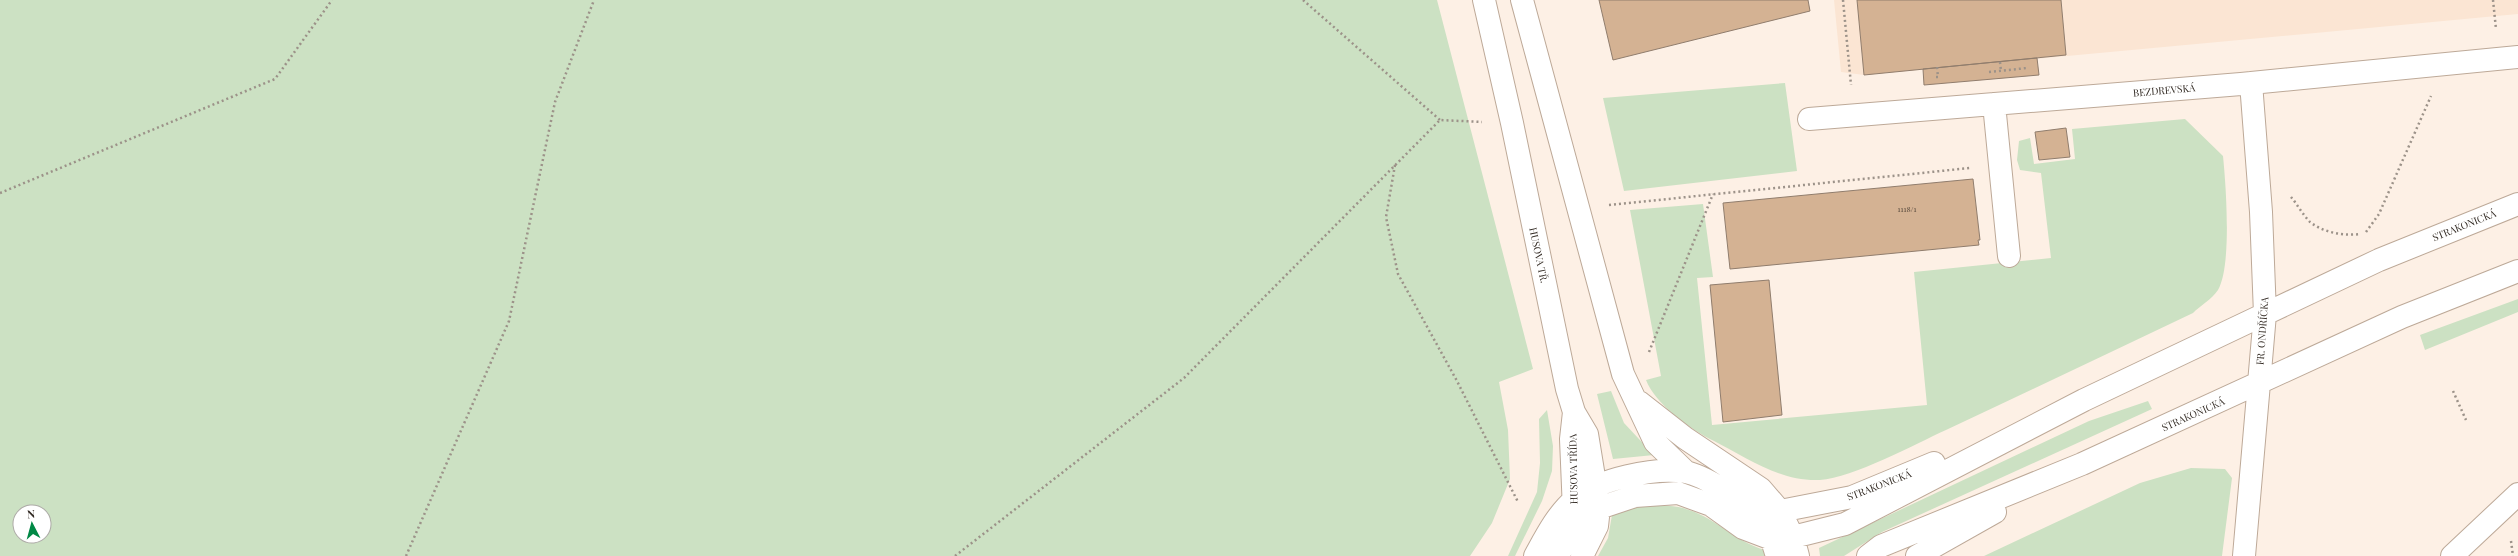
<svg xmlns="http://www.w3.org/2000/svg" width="2518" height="556" font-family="'Playfair Display',serif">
<rect width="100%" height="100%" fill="#fdf0e5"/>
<path fill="#fbe5d3" d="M1834,0H2518V14L1864,75L1841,72Z"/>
<path fill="#cce1c3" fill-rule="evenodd" d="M0,0H1437L1533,369L1499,382L1508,430L1510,479L1492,523L1470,556H0ZM20,512H44V536H20Z
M1785,83L1797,171L1624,191L1603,98Z
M2185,119L2223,156C2226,185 2232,266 2218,290C2212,299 2200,306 2193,313C2111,352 2029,391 1946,430C1915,444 1853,478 1820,480C1781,482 1747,458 1714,441C1691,430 1655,404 1646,380L1661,376L1630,210L1703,204L1713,277L1697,278L1712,425L1927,405L1914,272L2051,258L2041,173L2020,170L2017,160L2019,141L2030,138L2034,164L2075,159L2072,129Z
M2518,299V312L2425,350L2420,335Z
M1611,391L1624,423L1654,455L1613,459L1597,394Z
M2148,401L2152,409L1882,532L1844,556H1820L1819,548L2089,421Z
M1547,410L1553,446L1552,471L1542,501L1515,556H1508L1537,492L1540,463L1539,419Z
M2191,468L2225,469L2232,478L2222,556H1984L2140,483Z
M1646,505C1661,505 1675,505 1689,510C1717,519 1734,541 1765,550L1767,556H1598L1608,538L1612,515L1626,508Z"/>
<path fill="#d4b293" stroke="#907d6d" d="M1599,0H1808L1810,11L1613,60Z
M1857,0H2061L2066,55L1864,75Z
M2037,58L2039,75L1924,85L1923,69Z
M2066,128L2070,157L2039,160L2035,132Z
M1973,179L1980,240H1978L1979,245L1730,269L1723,203Z
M1769,280L1782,415L1723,422L1710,285Z"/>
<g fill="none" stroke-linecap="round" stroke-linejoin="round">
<defs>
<path id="minor" d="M1484,0L1512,123L1567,389L1574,412L1587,434L1599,508L1597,526L1582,556
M1522,0L1623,374L1655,442L1686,472
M1994,104L2009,256
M1809,119L2241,84L2518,57
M1639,402L1685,438L1761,489L1780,511L1793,537L1798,556
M1752,510L1780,511L1852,497L1934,463
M1574,511L1571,439L1574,412
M1535,556C1546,536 1557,514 1575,499C1598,479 1655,467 1685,472C1704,475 1747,503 1760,517C1769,527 1773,544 1777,556
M1558,556L1573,527L1599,508L1635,496L1678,493L1711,505L1743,528L1772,539L1793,537L1845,524L2084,400L2265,314L2379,260L2518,204
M1868,556L1881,546L2082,464L2402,317L2518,271
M1917,556L1995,512
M2244,556L2265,314L2261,212L2251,83
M2452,556L2518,494"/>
</defs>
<use href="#minor" stroke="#bda998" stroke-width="24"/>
<path stroke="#9c9289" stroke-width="2.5" stroke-dasharray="2 3" stroke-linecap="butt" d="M1303,0L1440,120
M1843,0L1851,85
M2493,0L2496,29
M2000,62L2001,71
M1989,72L2027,68
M1936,77H1938L1937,67
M1395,165L1386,217L1398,274L1457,381L1518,502
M0,193L275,79L332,0
M2291,197C2297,204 2303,215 2310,222C2324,233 2344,236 2361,234
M1609,205L1970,168
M2366,232L2379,214L2431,96
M1649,352L1713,194
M2453,391L2466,420
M2511,541L2513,556
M406,556L509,321L555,102L594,0
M955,556L1184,378L1440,120L1482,122"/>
<use href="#minor" stroke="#fff" stroke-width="22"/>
</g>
<g text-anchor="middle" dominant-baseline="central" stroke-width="3" stroke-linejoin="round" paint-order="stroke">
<g font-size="8" fill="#5a4c3f">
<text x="1907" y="208">1118/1</text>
</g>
<g font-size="10" fill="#322a23" stroke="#fff">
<text transform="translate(2164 90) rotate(-5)">BEZDREVSKÁ</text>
<text transform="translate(2464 225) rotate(-22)">STRAKONICKÁ</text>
<text transform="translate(1539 255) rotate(78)">HUSOVA TŘ.</text>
<text transform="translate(2262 331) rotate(-86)">FR. ONDŘÍČKA</text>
<text transform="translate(2193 414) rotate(-24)">STRAKONICKÁ</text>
<text transform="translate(1573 469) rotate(-91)">HUSOVA TŘÍDA</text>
<text transform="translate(1879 485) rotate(-21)">STRAKONICKÁ</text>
</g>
</g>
<g transform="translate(32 524) rotate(354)"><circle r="19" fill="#ffffff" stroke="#adaaa7"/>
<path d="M0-3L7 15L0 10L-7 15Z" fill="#008845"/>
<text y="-6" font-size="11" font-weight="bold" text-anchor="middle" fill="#322a23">N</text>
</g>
</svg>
